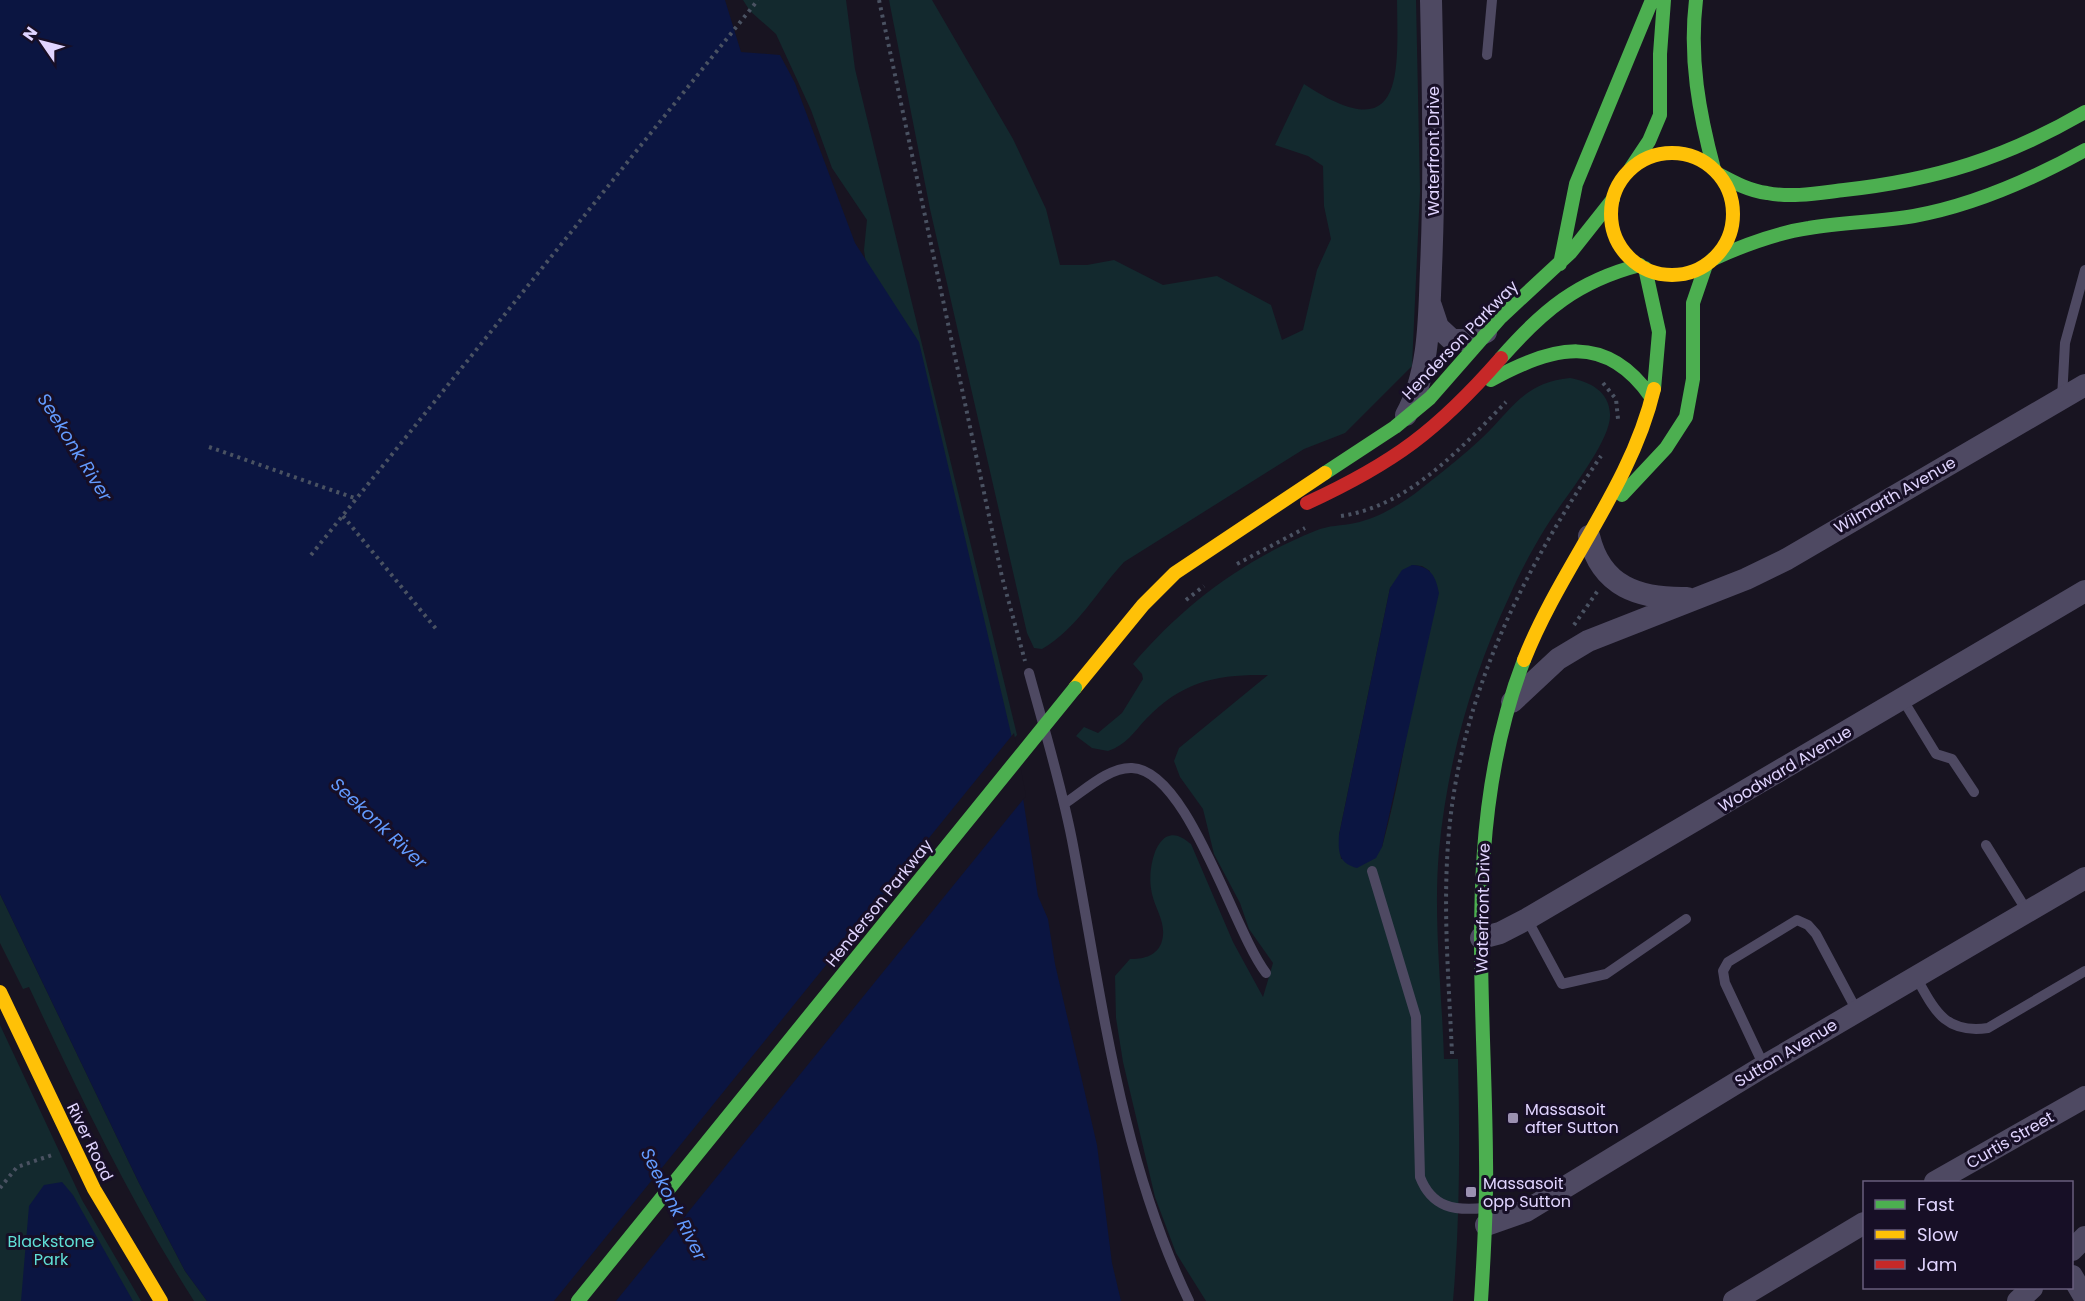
<svg xmlns="http://www.w3.org/2000/svg" width="2085" height="1301" font-family="Poppins,sans-serif">
<rect width="100%" height="100%" fill="#181421"/>
<path fill="#13292e" fill-rule="evenodd" d="M743,0H846L855,69L1017,735L1001,751L866,264L864,250L867,220L832,168L811,110L776,34L750,11Z
M889,0H932L1013,139L1046,209L1060,265H1087L1114,260L1163,285L1217,276L1271,305L1282,340L1303,330L1317,270L1331,239L1324,206L1323,166L1308,156L1275,145L1304,84C1404,150 1398,76 1397,0H1416L1420,191L1412,366L1345,433L1304,449L1124,562C1096,592 1078,628 1042,649L1034,648L1027,633L930,209Z
M1570,378C1590,382 1609,391 1610,414C1612,441 1562,501 1546,527C1533,548 1520,572 1510,595C1472,675 1447,763 1439,851C1433,917 1442,993 1444,1059H1458C1460,1140 1460,1220 1453,1301H1206L1176,1253L1155,1197L1123,1062L1116,1018L1115,976L1130,959C1142,959 1155,957 1161,944C1168,925 1156,911 1152,894C1149,880 1150,866 1155,852C1157,847 1161,840 1166,837C1176,832 1183,838 1191,844L1233,942L1263,997L1273,963L1249,929L1240,903L1214,854L1203,809L1180,777L1174,761L1179,748L1268,675C1218,674 1182,681 1146,719C1134,732 1126,745 1108,751L1092,748L1076,736L1084,727L1098,733L1122,713L1143,679L1142,674L1133,664C1183,605 1243,560 1315,531C1329,525 1341,526 1355,523C1380,518 1408,500 1427,484C1446,469 1465,454 1483,437C1513,408 1525,382 1570,378ZM1412,565L1422,566L1430,571C1417,663 1407,757 1382,847L1341,859L1339,835L1390,588Z
M0,894L139,1183L185,1271L207,1301H194C130,1201 79,1094 29,987L23,989L0,943Z
M0,1025L82,1200L141,1301H0Z"/>
<path fill="#0b1541" d="M0,0H725L741,52L780,55L795,83L855,243L919,342L1017,759L1038,896L1048,919L1055,964L1097,1145L1112,1263L1121,1301H207L185,1271L139,1183L0,894Z
M1412,565C1430,566 1436,576 1439,593L1382,847L1376,858L1357,868C1339,863 1338,853 1339,835L1390,588L1402,570Z
M62,1182L73,1195L133,1301H21L29,1206L44,1185Z"/>
<path fill="#181421" d="M1014,733L1026,796L616,1301H554Z"/>
<g fill="none" stroke-linecap="round" stroke-linejoin="round">
<path stroke="#4a5262" stroke-width="4" stroke-dasharray="3 4.5" stroke-linecap="butt" d="M879,0L1002,577L1025,661
M1603,383L1616,399L1618,419
M209,447L357,499
M343,516L437,630
M1341,516C1409,506 1460,449 1506,402
M311,555L758,0
M1237,564L1305,528
M1186,600L1204,586
M1574,625L1599,589
M1452,1054C1449,984 1443,914 1448,844C1458,701 1521,573 1601,456
M0,1188L17,1167L52,1155"/>
<path stroke="#4e4962" stroke-width="10" d="M1487,55L1492,0
M2062,398L2065,343L2085,270
M1029,673C1044,728 1061,784 1072,840C1102,997 1119,1155 1189,1301
M1903,700L1936,754L1952,759L1974,792
M1064,804C1083,792 1108,767 1132,768C1188,770 1233,930 1266,973
M1986,845L2027,911
M1372,871L1416,1017L1420,1177C1432,1208 1455,1211 1484,1208
M1527,919L1562,984L1606,974L1686,919
M1916,977C1935,1011 1945,1034 1988,1028L2085,971
M1764,1066L1725,983L1723,971L1728,962L1797,920L1808,925L1816,934L1857,1011"/>
<path stroke="#4e4962" stroke-width="22" d="M1431,306L1438,327L1452,340H1469L1486,332
M1406,415C1430,372 1429,316 1431,268C1435,179 1433,90 1431,0
M1589,536C1601,587 1639,599 1687,598
M1512,702L1558,659L1588,641L1746,579L1787,559L2085,385
M1481,938L1500,933L1527,919L2085,591
M1935,1182L2085,1097
M1486,1225L1526,1211L1764,1066L2085,878
M2072,1250L2085,1237
M2072,1276L2085,1298
M1734,1301L1864,1223
M2018,1301L2032,1288"/>
<path stroke="#4caf50" stroke-width="14" d="M1696,0C1689,58 1699,113 1714,169
M1631,168L1649,141L1660,115V54L1664,0
M1720,175C1735,183 1750,191 1767,193C1792,198 1819,193 1844,190C1935,180 2006,158 2085,112
M1713,259C1744,245 1775,233 1809,228C1844,222 1879,222 1914,216C1975,205 2031,180 2085,150
M1560,264L1576,184L1652,0
M1645,268L1659,332L1654,389
M1501,358C1543,310 1578,281 1640,265
M1491,380C1552,346 1606,332 1651,397
M1325,473L1395,427L1430,398L1501,317L1571,252L1613,199
M1622,495L1666,448L1686,417L1693,379V303L1706,265
M1481,1301C1484,1254 1487,1207 1486,1160C1485,992 1462,820 1524,660"/>
<path stroke="#ffc107" stroke-width="14" d="M1611 214a61 61 0 1 1 122 0a61 61 0 1 1-122 0Z
M1524,660C1561,566 1631,487 1654,389
M1075,688L1143,605L1175,573L1325,473
M0,992L94,1189L161,1301"/>
<path stroke="#c62828" stroke-width="14" d="M1307,503C1394,463 1438,430 1501,358"/>
<path stroke="#4caf50" stroke-width="14" d="M578,1301L1075,688"/>
</g>
<g fill="#9b91b1" stroke="#170f26" stroke-width="2">
<rect x="1507" y="1112" width="12" height="12" rx="3"/>
<rect x="1465" y="1186" width="12" height="12" rx="3"/>
</g>
<g text-anchor="middle" dominant-baseline="central" stroke-width="6" stroke-linejoin="round" paint-order="stroke">
<g font-size="16" fill="#e1d5ff" stroke="#170f26">
<text transform="translate(1433 151) rotate(-90)">Waterfront Drive</text>
<text transform="translate(1460 340) rotate(-46)">Henderson Parkway</text>
<text transform="translate(1895 495) rotate(-30)">Wilmarth Avenue</text>
<text transform="translate(1785 769) rotate(-31)">Woodward Avenue</text>
<text transform="translate(879 903) rotate(-51)">Henderson Parkway</text>
<text transform="translate(1483 908) rotate(-89)">Waterfront Drive</text>
<text transform="translate(1786 1053) rotate(-31)">Sutton Avenue</text>
<text transform="translate(2010 1140) rotate(-30)">Curtis Street</text>
<text transform="translate(90 1142) rotate(64)">River Road</text>
</g>
<g font-size="16" fill="#e1d5ff" stroke="#170f26" text-anchor="start">
<text x="1525" y="1109">Massasoit<tspan x="1525" dy="18">after Sutton</tspan></text>
<text x="1483" y="1183">Massasoit<tspan x="1483" dy="18">opp Sutton</tspan></text>
</g>
<g font-size="16" fill="#60e0d7" stroke="#170f26">
<text x="51" y="1241">Blackstone<tspan x="51" dy="18">Park</tspan></text>
</g>
<g font-size="18" font-style="italic" fill="#639bff" stroke="#170f26">
<text transform="translate(75 447) rotate(58)">Seekonk River</text>
<text transform="translate(379 823) rotate(43)">Seekonk River</text>
<text transform="translate(674 1204) rotate(63)">Seekonk River</text>
</g>
</g>
<rect x="1863" y="1181" width="210" height="108" fill="#170f26" stroke="#685e7d" stroke-width="1.5"/>
<rect x="1875" y="1200" width="30" height="9" fill="#4caf50" stroke="#685e7d" stroke-width="1.5"/>
<text x="1917" y="1211" font-size="18" fill="#e1d5ff">Fast</text>
<rect x="1875" y="1230" width="30" height="9" fill="#ffc107" stroke="#685e7d" stroke-width="1.5"/>
<text x="1917" y="1241" font-size="18" fill="#e1d5ff">Slow</text>
<rect x="1875" y="1260" width="30" height="9" fill="#c62828" stroke="#685e7d" stroke-width="1.5"/>
<text x="1917" y="1271" font-size="18" fill="#e1d5ff">Jam</text>
<g transform="translate(42 42) rotate(305)" stroke="#170f26" stroke-width="4.5" paint-order="stroke">
<path d="M0-4.5L10 22L0 15L-10 22Z" fill="#e1d5ff"/>
<text y="-9" font-size="16" font-weight="bold" text-anchor="middle" fill="#e1d5ff">N</text>
</g>
</svg>
